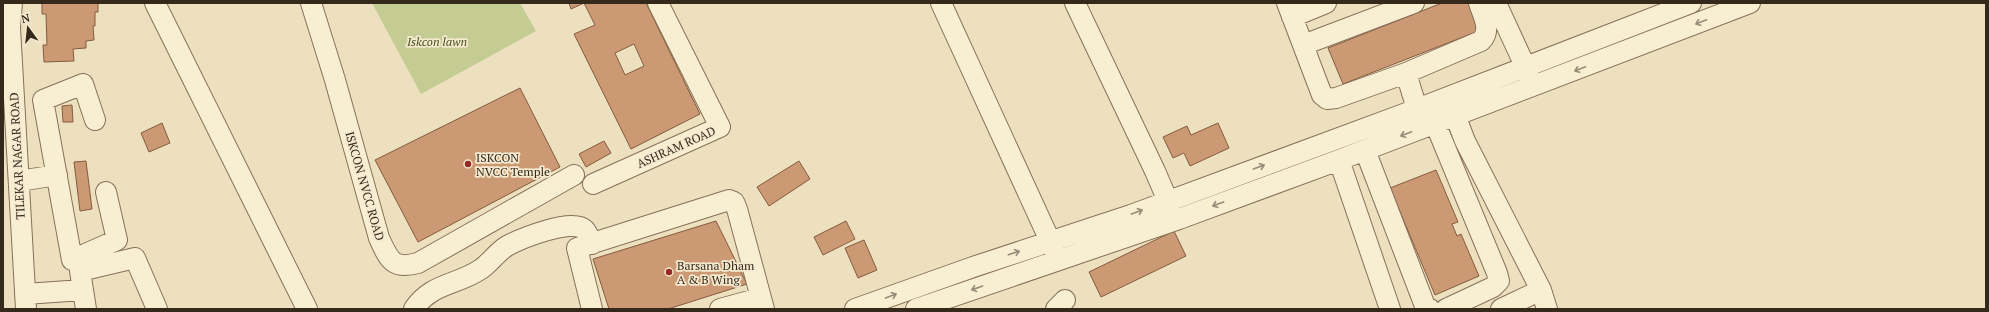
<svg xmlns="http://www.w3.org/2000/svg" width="1989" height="312" font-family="'PT Serif',serif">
<rect width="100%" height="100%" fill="#ede0bf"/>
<path fill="#c4cb93" d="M372,3H520L536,31L421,94Z"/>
<path fill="#cb9a75" stroke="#855b3e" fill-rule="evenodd" d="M42,3H98V12H95V26H93L94,40L86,41V48L73,49L74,61L44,62L43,45H47L46,14H42Z
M569,3H584L571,9Z
M584,3H646L700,114L631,149L574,34L595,25ZM634,44L644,66L625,75L615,53Z
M1442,3H1470L1481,30L1343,84L1328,48Z
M520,88L560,167L418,242L375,160Z
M72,105L73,122H63L62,106Z
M162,123L170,143L149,152L141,133Z
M1218,123L1229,148L1190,166L1184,153L1173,158L1163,137L1187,126L1191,135Z
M604,141L611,153L586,167L579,154Z
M86,161L92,209L80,211L74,162Z
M799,161L810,179L769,206L757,187Z
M1436,170L1458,222L1452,224L1457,236L1461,234L1479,276L1435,295L1390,188Z
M716,221L747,284L668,309H609L593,259Z
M846,221L855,239L823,255L814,237Z
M1174,231L1186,256L1101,297L1089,272Z
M864,240L877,270L858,278L845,248Z"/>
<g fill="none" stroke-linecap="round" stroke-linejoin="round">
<defs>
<path id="minor" d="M12,3L10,28L26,309
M155,3L307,309
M311,3L335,80L379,238C389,260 393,270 418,263L574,175
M941,3L1056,254
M1075,3L1155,171L1173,213
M1287,3L1322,95L1327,99L1336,98L1406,73L1417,109
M1496,3L1531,79
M1292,17L1326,3
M1303,45L1414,3
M1406,73L1481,41C1492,30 1483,16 1479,3
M1455,115L1465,141L1541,290L1547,309
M95,120L83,84L43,100L72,260L117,240L106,192
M1435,123L1497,273L1499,281L1493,287L1446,309
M1365,150L1425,306L1430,309
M1339,160L1390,309
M19,181L57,175
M593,184L720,127L658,3
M25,294L83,290
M86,309L80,271L135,258L157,309
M414,309C431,283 458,285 481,269C490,263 497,252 507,246C520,239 573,217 585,230C588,233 590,240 592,244
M592,309L577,248L729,200L734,202L737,209L764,309
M720,309L760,298
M855,309L973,267L1131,215L1412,111L1691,3
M916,309L1179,219L1339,160L1750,3
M1056,309L1065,300
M1501,309L1541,290"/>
</defs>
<use href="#minor" stroke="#867158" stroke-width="22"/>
<use href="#minor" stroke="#f8eed2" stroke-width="20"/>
</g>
<defs><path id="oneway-shaft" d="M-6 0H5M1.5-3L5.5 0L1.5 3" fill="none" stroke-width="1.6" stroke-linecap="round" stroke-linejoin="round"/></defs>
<g stroke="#968c77">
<use href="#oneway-shaft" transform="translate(1701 22) rotate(159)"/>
<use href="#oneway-shaft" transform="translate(1580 69) rotate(159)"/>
<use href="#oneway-shaft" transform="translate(1406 134) rotate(159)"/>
<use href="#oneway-shaft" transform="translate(1259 167) rotate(-20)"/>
<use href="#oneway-shaft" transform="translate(1218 204) rotate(160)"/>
<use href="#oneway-shaft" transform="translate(1137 212) rotate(-20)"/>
<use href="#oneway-shaft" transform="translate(1014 253) rotate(-18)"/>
<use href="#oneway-shaft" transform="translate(977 288) rotate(161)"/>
<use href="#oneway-shaft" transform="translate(891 296) rotate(-20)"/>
</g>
<g fill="#942928" stroke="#f5eacf" stroke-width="1.5">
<circle cx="468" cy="164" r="4"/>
<circle cx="669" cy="272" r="4"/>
</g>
<g text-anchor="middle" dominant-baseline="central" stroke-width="3.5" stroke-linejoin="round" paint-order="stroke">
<g font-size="12" font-style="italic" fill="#455223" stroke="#f5eacf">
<text x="437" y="41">Iskcon lawn</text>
</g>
<g font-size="12" fill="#35291c" stroke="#f5eacf">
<text transform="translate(676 147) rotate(-24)">ASHRAM ROAD</text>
<text transform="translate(17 156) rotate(-93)">TILEKAR NAGAR ROAD</text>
<text transform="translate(365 186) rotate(74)">ISKCON NVCC ROAD</text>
</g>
<g font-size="12" fill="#35291c" stroke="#f5eacf" text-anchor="start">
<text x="476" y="157">ISKCON<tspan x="476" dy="14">NVCC Temple</tspan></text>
<text x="677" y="265">Barsana Dham<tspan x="677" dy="14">A &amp; B Wing</tspan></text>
</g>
</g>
<rect width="1989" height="312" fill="none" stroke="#35291c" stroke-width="8"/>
<g transform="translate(28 28) rotate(345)" stroke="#f5eacf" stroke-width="3" paint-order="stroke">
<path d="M0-3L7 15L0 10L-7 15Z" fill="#35291c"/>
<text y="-6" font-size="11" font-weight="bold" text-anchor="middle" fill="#35291c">N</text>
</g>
</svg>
